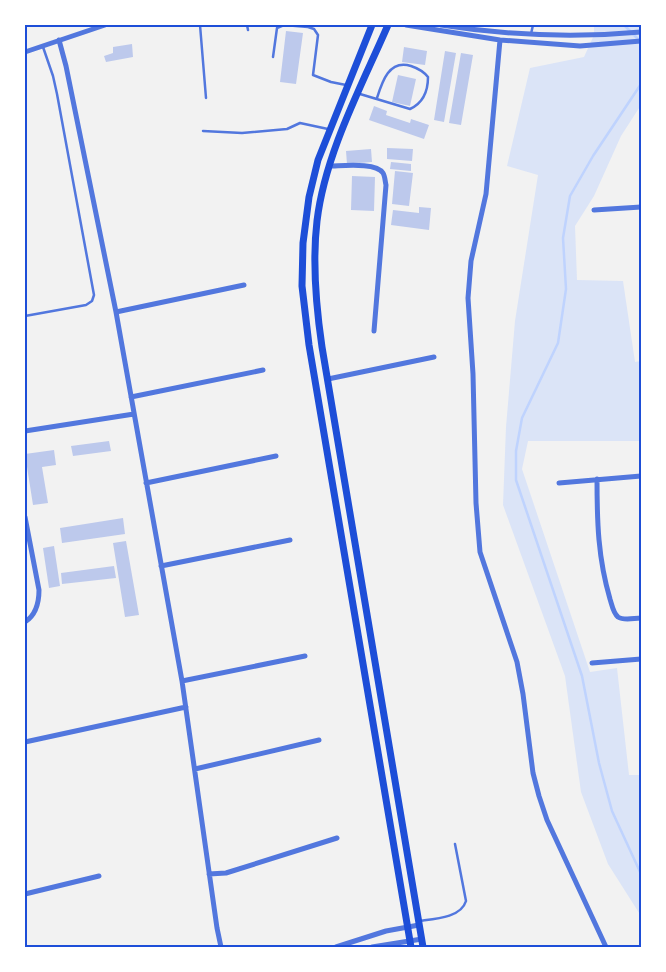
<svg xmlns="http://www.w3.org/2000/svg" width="666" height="972" font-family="'DejaVu Sans',sans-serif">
<rect width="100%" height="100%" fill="#f2f2f2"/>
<path fill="#dbe4f7" d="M594,25H641V105L621,136L594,196L575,226L577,280L623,281L635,362L641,361V441H528L522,469L590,672L617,668L629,775H641V916L608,864L581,792L565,676L503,505L506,427L515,321L538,175L507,166L530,68L584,57L594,35Z"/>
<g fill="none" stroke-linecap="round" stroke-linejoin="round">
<path stroke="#bfd3fe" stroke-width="2.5" d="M624,25L639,40
M641,84L593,156L570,196L563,238L566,289L558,343L522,418L516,451V480L582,676L599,763L612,811L641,874"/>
</g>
<path fill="#bdc9ec" d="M286,31L303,33L296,84L280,82Z
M132,44L133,57L106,62L104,56L113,53V47Z
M404,47L427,51L425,65L402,62Z
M445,51L456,53L444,122L434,120Z
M461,53L473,55L461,125L449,123Z
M398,75L416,79L410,106L392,102Z
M374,106L387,111L386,115L410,123L411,119L429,125L424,139L369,120Z
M387,148L413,149L412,161L387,159Z
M371,149L372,162L347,164L346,151Z
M391,162L411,164V171L390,169Z
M395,171L413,173L409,206L392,204Z
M352,176L375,177L374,211L351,210Z
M419,207L431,208L429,230L391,225L393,210L419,213Z
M109,441L111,451L73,456L71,446Z
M54,450L56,465L42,467L48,503L33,505L25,454Z
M123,518L125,534L62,543L60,528Z
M126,541L139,615L125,617L113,543Z
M54,546L60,586L49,588L43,548Z
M114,566L116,578L62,584L61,573Z"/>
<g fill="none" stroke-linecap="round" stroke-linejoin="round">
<path stroke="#5277de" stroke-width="2.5" d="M200,25L206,98
M247,25L248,30
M531,34L533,25
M273,57L277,28L284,25L308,27L314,29L318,35L313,75L331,82L346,85
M360,94L410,109C423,103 428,91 428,77C424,72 417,68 411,66C389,59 382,82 377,98
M203,131L242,133L287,129L300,123L328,129
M25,316L86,305L92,301L94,295L57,94L53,76L43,47
M419,921C434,919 461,918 466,901L455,844"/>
<path stroke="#5277de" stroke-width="5" d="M406,25L500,40L580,46L641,41
M441,25C505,35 576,38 641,32
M59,40L66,66L116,312L182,681L217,928L221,947
M500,40L486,194L471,261L468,298L473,374L476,503L480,552L517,662L523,694L533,773L539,796L547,820L606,947
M25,52L105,25
M329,166C342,166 376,162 383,173C385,176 385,181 386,185L374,331
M594,210L641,207
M116,312L244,285
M328,379L434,357
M131,397L263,370
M25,431L134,414
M597,479C597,522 598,558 610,599C612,605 613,613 618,617C624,621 634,618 641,618
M146,483L276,456
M559,483L641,476
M25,517L39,590C39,602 36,615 25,622
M161,566L290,540
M592,663L641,659
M182,681L305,656
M25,742L186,707
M195,769L319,740
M209,874L226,873L337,838
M25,894L99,876
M336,947L386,931L419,925
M372,947L422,939"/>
<path stroke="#1d4ed8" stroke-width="7" d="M372,25L318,160L309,197L303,243L302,286L309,345L411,947
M388,25C361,87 325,154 317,221C312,263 316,306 322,347L423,947"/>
</g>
<rect width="666" height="972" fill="none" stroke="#ffffff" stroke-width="52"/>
<rect x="26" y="26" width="614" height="920" fill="none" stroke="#1d4ed8" stroke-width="2"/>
</svg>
